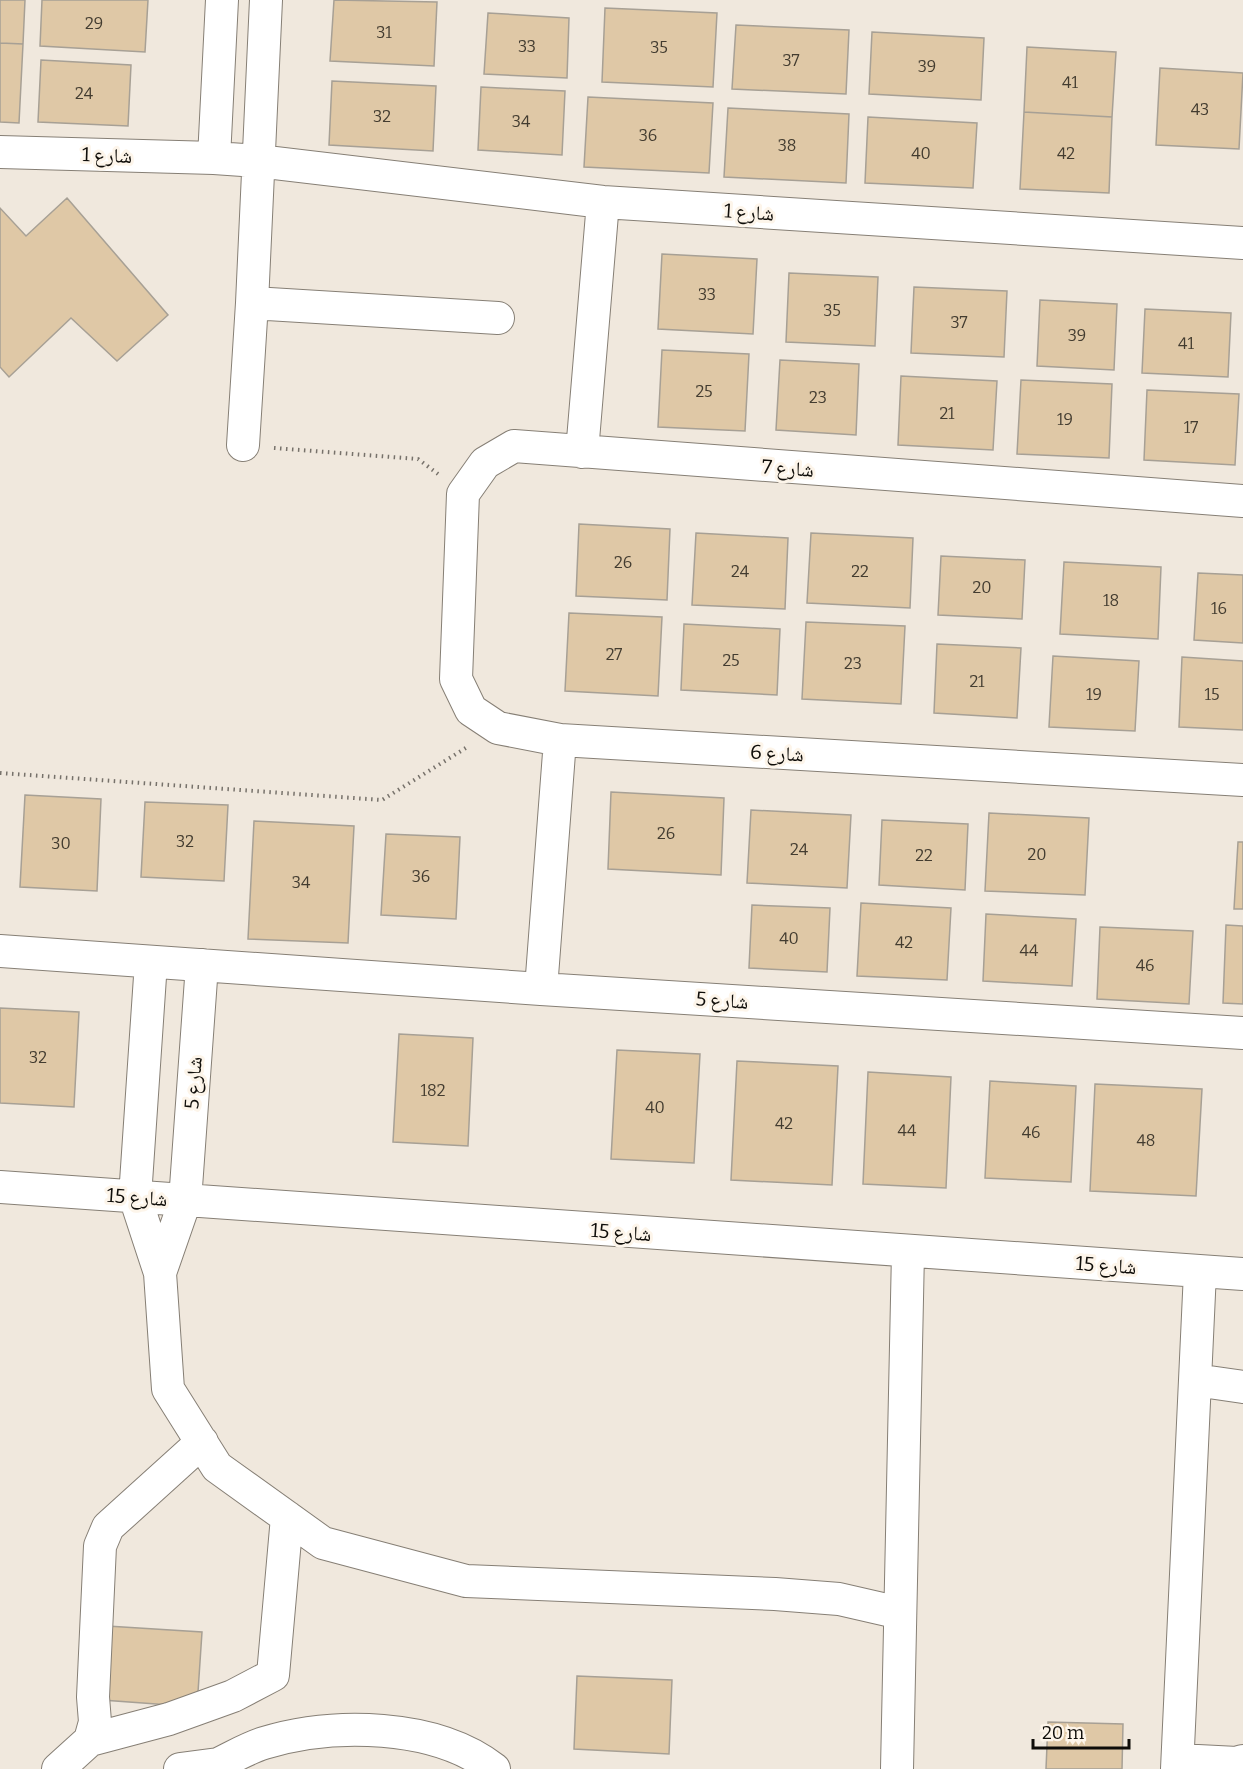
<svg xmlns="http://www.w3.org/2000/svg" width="1243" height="1769" font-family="Bitter,'Noto Naskh Arabic',serif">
<rect width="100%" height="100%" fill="#f0e8dd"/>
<path fill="#dfc8a6" stroke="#a7a095" stroke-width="1.5" d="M0,0H25L23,44L0,43Z
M42,0H148L145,52L40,46Z
M334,0L437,2L434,66L330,61Z
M605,8L717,13L713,87L602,82Z
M488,13L569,18L567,78L484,74Z
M736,25L849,30L846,94L732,89Z
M872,32L984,38L981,100L869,94Z
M0,43L23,44L19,123L0,122Z
M1027,47L1116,52L1112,117L1024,112Z
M41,60L131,65L128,126L38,122Z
M1160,68L1243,73L1239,149L1156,145Z
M332,81L436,86L433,151L329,145Z
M481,87L565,91L562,155L478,150Z
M588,97L713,103L709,173L584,167Z
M728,108L849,114L846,183L724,177Z
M1024,112L1112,117L1109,193L1020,189Z
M868,117L977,123L973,188L865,183Z
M67,198L168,315L117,361L71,318L9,377L0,367V208L26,236Z
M662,254L757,259L753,334L658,329Z
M789,273L878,277L875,346L786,342Z
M914,287L1007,291L1004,357L911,353Z
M1040,300L1117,304L1114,370L1037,366Z
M1145,309L1231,313L1228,377L1142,373Z
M662,350L749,354L745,431L658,427Z
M780,360L859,364L856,435L776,430Z
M901,376L997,381L993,450L898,445Z
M1021,380L1112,384L1109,458L1017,454Z
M1147,390L1239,394L1235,465L1144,460Z
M579,524L670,529L667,600L576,596Z
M696,533L788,538L785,609L692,605Z
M811,533L913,538L910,608L807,603Z
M941,556L1025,560L1022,619L938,615Z
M1064,562L1161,567L1158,639L1060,634Z
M1198,573L1243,575V643L1194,640Z
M569,613L662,617L658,696L565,691Z
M806,622L905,626L901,704L802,699Z
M684,624L780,629L777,695L681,690Z
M937,644L1021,648L1017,718L934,713Z
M1053,656L1139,661L1135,731L1049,727Z
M1182,657L1243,661V730L1179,727Z
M611,792L724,798L721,875L608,869Z
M25,795L101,799L97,891L20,887Z
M145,802L228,805L224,881L141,877Z
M751,810L851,815L847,888L747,883Z
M989,813L1089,818L1085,895L985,891Z
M882,820L968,824L965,890L879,885Z
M254,821L354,826L348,943L248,939Z
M386,834L460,837L456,919L381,915Z
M1238,842H1243V909H1234Z
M861,903L951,908L947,980L857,976Z
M752,905L830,908L827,972L749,968Z
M986,914L1076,919L1072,986L983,981Z
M1226,925L1243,926V1004L1223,1003Z
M1100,927L1193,931L1189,1004L1097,999Z
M0,1008L79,1012L74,1107L0,1103Z
M399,1034L473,1038L468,1146L393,1142Z
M617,1050L700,1054L694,1163L611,1159Z
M737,1061L838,1066L832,1185L731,1180Z
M868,1072L951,1077L946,1188L863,1184Z
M990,1081L1076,1086L1071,1182L985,1178Z
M1095,1084L1202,1089L1196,1196L1090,1191Z
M107,1626L202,1632L197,1707L102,1700Z
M577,1676L672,1680L669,1754L574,1749Z
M1048,1722L1123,1724L1122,1769H1046Z"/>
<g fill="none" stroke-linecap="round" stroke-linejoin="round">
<defs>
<path id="minor" d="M0,152L214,158L258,161L603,202L1243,243
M214,158L222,0
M252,303L498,318
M243,445L252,303L266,0
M582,452L603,202
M1243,501L514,446L485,463L463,494L456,679L471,710L498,728L560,740L1243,780
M0,951L541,989L1243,1033
M151,962L135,1197L160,1273L168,1389L217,1467L323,1543L466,1581L775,1594L839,1599L900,1613
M541,989L560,740
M0,1187L1243,1274
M160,1273L185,1201L202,965
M1195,1380L1243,1387
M90,1740L169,1719L233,1696L273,1675L287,1517
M1178,1760L1237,1763L1243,1761
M58,1769L90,1740L95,1722L93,1697L100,1546L108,1527L202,1442
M180,1769L218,1764
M212,1769L218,1764C233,1757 248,1748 264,1743C333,1722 435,1723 494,1769
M897,1769L908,1252
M1177,1769L1200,1272"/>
</defs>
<use href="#minor" stroke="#867f75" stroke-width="34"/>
<path stroke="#76716a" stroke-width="4" stroke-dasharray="1.5 4.5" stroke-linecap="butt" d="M274,448L418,459L438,474
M0,773L382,800L469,746"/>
<use href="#minor" stroke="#fff" stroke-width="32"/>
</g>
<g text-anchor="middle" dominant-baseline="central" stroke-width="6" stroke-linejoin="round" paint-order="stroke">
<g font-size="16" fill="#433c30">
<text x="94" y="23">29</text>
<text x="384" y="32">31</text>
<text x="527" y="46">33</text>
<text x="659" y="47">35</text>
<text x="791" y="60">37</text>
<text x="927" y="66">39</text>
<text x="1070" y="82">41</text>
<text x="84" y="93">24</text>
<text x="1200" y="109">43</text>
<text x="382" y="116">32</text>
<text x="521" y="121">34</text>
<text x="648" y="135">36</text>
<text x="787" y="145">38</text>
<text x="921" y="153">40</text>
<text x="1066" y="153">42</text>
<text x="707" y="294">33</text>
<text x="832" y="310">35</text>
<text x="959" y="322">37</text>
<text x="1077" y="335">39</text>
<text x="1186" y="343">41</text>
<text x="704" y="391">25</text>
<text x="818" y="397">23</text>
<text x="947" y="413">21</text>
<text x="1065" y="419">19</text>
<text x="1191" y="427">17</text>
<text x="623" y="562">26</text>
<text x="740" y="571">24</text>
<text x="860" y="571">22</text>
<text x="982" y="587">20</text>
<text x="1111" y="600">18</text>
<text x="1219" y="608">16</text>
<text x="614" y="654">27</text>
<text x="731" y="660">25</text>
<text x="853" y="663">23</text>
<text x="977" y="681">21</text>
<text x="1094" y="694">19</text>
<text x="1212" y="694">15</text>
<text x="666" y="833">26</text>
<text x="185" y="841">32</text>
<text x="61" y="843">30</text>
<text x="799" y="849">24</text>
<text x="1037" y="854">20</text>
<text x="924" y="855">22</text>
<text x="421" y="876">36</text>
<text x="301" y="882">34</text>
<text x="789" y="938">40</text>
<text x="904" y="942">42</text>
<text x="1029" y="950">44</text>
<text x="1145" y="965">46</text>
<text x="38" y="1057">32</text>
<text x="433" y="1090">182</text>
<text x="655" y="1107">40</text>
<text x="784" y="1123">42</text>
<text x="907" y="1130">44</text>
<text x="1031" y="1132">46</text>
<text x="1146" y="1140">48</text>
</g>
<g font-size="20" fill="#0f0d09" stroke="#fdf5ea">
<text transform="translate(107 155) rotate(2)">شارع 1</text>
<text transform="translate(749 212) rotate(4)">شارع 1</text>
<text transform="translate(788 468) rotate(4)">شارع 7</text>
<text transform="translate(777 753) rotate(3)">شارع 6</text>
<text transform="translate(722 1000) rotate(4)">شارع 5</text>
<text transform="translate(193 1083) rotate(-86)">شارع 5</text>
<text transform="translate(137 1197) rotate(4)">شارع 15</text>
<text transform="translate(621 1232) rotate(4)">شارع 15</text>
<text transform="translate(1106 1265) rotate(4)">شارع 15</text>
</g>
</g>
<path d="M1033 1739v9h96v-9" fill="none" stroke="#0f0d09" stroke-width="3"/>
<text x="1042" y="1739" font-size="18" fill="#0f0d09" stroke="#fdf5ea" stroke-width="4.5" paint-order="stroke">20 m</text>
</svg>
